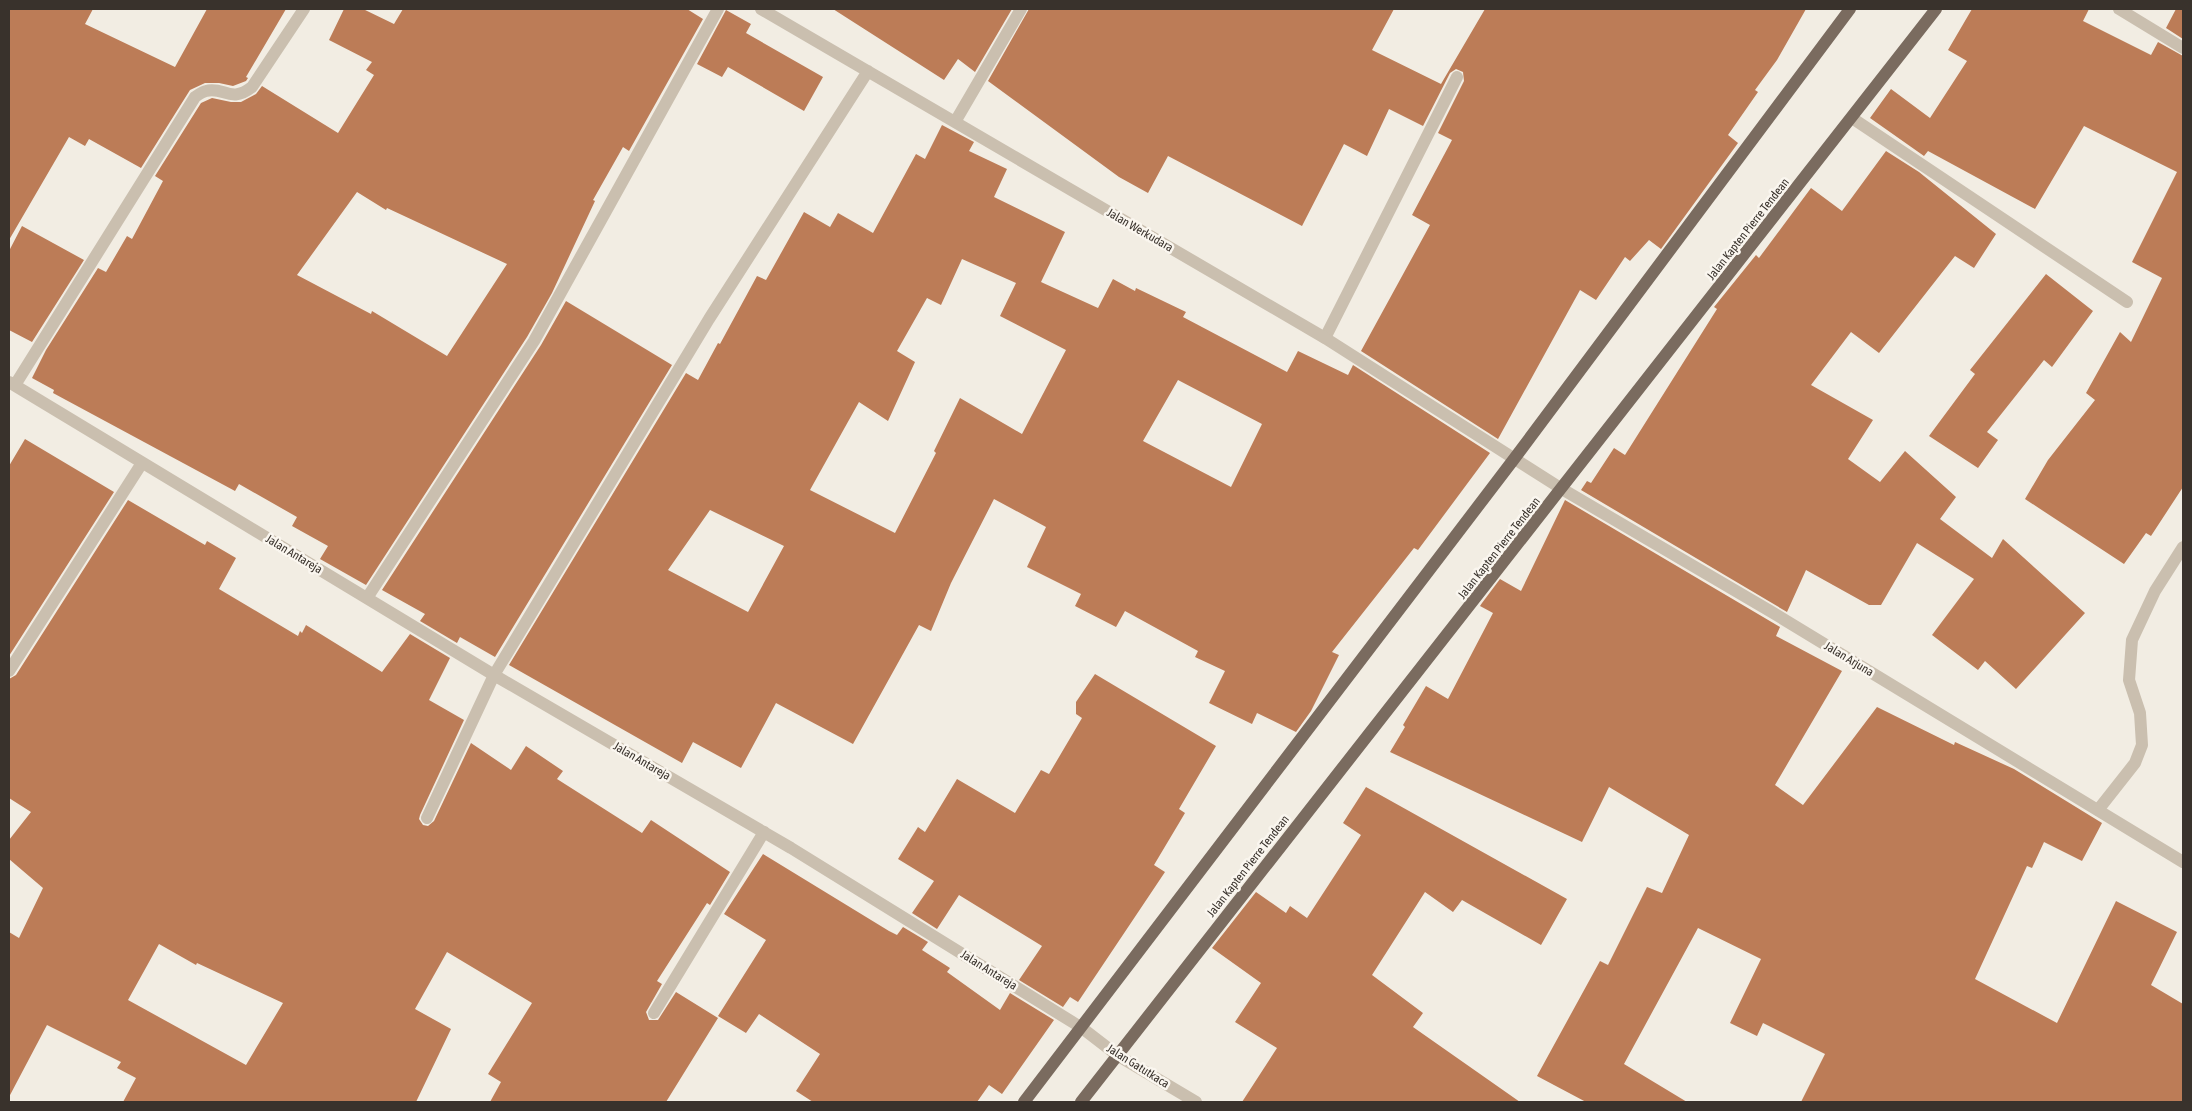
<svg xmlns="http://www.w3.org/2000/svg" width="2192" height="1111" font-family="'Asap Condensed',sans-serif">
<rect width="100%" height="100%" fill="#f2ede3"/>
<path fill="#bc7c57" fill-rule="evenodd" d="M9,9H93L85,24L175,67L207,9H286L246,77L248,78L246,81L233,86L219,83H205L190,90L141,168L89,139L85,146L69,137L9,240Z
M344,9H363L394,24L403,9H687L703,19L629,151L623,147L593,200L595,201L552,293L527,337L366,585L320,559L328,546L292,526L297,517L239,484L235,491L53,393L54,390L32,378L46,350L98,268L106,272L127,236L132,239L163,181L155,176L201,103L212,98L231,102H241L256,94L262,86L338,133L374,75L366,70L372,62L329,40ZM357,192L386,210L387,208L507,264L447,356L372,311L371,314L297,275Z
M833,9H1012L975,72L958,59L944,80Z
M1029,9H1394L1372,50L1441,84L1485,9H1806L1777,60L1755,90L1758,92L1728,135L1738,143L1661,249L1649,240L1630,261L1625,257L1596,300L1580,290L1498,439L1361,351L1430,225L1412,215L1452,140L1438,133L1464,81L1463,72L1456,69L1450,73L1423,126L1389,109L1367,156L1344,144L1302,226L1168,156L1148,193L1119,177L988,81Z
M1972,9H2089L2083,21L2151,55L2158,42L2183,56V487L2151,536L2146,533L2124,564L2025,499L2048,460L2095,400L2086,393L2120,332L2131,342L2162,278L2132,262L2177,172L2084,126L2035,209L1928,151L1924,156L1870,118L1891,89L1930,118L1967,61L1948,50Z
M2176,9H2183V39L2166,28Z
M726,10L751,24L746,33L823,77L804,111L728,67L722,77L697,64Z
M942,125L974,142L969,151L1007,169L994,197L1065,232L1041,282L1098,308L1113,279L1135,291L1136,288L1186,312L1183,317L1287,372L1298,351L1348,375L1353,365L1490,453L1418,550L1414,548L1332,652L1339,655L1311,711L1296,732L1257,713L1252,724L1209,703L1225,671L1195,657L1198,651L1125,611L1116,627L1075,606L1081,594L1027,567L1046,527L994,499L951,583L931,631L919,625L853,744L776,703L741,768L693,742L682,763L509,665L686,373L698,380L718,343L720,344L757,276L766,280L804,212L830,227L838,213L873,233L916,154L925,159ZM962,259L1016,283L1000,316L1066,350L1022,434L960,398L934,451L936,453L895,533L810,490L859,402L888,421L915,362L897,351L927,298L941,305ZM1178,380L1262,424L1231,487L1143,441ZM710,510L784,546L748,612L668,570Z
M1886,151L1919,172L1996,234L1974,268L1955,256L1879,353L1851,332L1811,385L1873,420L1848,459L1880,482L1905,451L1956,497L1940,519L1992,558L2003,539L2085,613L2016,689L1985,661L1978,670L1932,635L1974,579L1917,543L1881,605H1869L1806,570L1787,612L1581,490L1587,481L1591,483L1614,448L1625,455L1717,309L1714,307L1756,255L1759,258L1811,188L1842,211Z
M22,226L84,260L32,342L9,330V251Z
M2046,274L2093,311L2052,367L2044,360L1987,432L1998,440L1978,468L1929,436L1975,374L1970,370Z
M566,301L672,365L495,657L460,637L457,643L420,621L425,614L382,590L541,345Z
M25,439L114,492L9,656V466Z
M128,500L205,545L207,541L236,558L219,589L298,636L300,631L302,633L306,625L382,672L410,634L450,658L429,700L464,720L420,815L419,819L423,825L428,826L434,821L471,743L511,770L526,746L563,771L557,779L642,833L651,820L730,872L710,905L707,903L657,981L662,984L646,1012L649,1020H658L676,992L718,1018L666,1102H490L501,1082L488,1074L532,1003L447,952L415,1009L451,1029L416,1102H123L136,1078L117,1068L121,1062L47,1025L9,1097V932L19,938L43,888L9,859V840L31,812L9,798V679L16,675ZM159,944L196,965L197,963L283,1003L246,1065L128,1000Z
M1565,500L1780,627L1776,636L1842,671L1775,785L1803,805L1877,707L1954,745L1955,742L2014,769L2102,823L2082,861L2044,842L2032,868L2027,866L1975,979L2057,1023L2116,901L2177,932L2151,985L2183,1004V1102H1801L1825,1054L1763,1023L1757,1036L1730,1023L1761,959L1698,928L1624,1064L1687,1102H1586L1537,1076L1600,961L1608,965L1647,887L1662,893L1689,835L1609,787L1582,842L1390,752L1405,727L1403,725L1426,686L1448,699L1493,613L1480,606L1482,603L1500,579L1521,591Z
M1095,674L1216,746L1179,809L1185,813L1154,865L1165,872L1078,1002L1070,997L1063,1007L1019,980L1042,946L959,895L937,929L912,913L934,881L898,859L918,827L925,832L957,779L1015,813L1041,770L1049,774L1082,718L1076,714V702Z
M1366,787L1567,899L1541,945L1462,900L1453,912L1425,892L1372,975L1423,1013L1413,1027L1520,1102H1242L1277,1048L1235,1022L1261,983L1212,948L1256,892L1286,913L1290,906L1307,918L1361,835L1343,823Z
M763,854L889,931L897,935L903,927L928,942L922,950L950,968L947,972L1000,1010L1010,993L1054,1020L1002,1094L989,1085L977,1102H813L796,1091L820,1054L759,1014L746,1033L718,1016L766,940L724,914Z"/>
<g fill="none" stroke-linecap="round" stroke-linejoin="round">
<path stroke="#cabfaf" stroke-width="12" d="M1852,118L2127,302
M1325,338L1457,77
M2098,810L2135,763L2142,745L2140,713L2129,680L2132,640L2155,591L2183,547
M654,1013L764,832"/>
<path stroke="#cabfaf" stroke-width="12" d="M761,9L1325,338L1562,489L1770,611L2183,862
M2119,9L2183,48
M955,122L1021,9
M9,382L494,675L791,848L1082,1028L1117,1055L1196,1102
M15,385L195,97C198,95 202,92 206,91C224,86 230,104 252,87L304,9
M367,598L534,341L718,9
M9,671L142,463
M427,818L494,675L709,319L868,71"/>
<path stroke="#7a6b5f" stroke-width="12" d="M1024,1102L1514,459L1850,9
M1081,1102L1936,9"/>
</g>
<g text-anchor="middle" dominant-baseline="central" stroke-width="5" stroke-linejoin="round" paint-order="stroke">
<g font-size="12" fill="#39322c" stroke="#faf6ef">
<text transform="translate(1748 229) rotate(-52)">Jalan Kapten Pierre Tendean</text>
<text transform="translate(1140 230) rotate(30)">Jalan Werkudara</text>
<text transform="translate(1499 548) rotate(-52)">Jalan Kapten Pierre Tendean</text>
<text transform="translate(294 554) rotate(31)">Jalan Antareja</text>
<text transform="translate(1849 659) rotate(31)">Jalan Arjuna</text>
<text transform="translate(642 761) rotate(30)">Jalan Antareja</text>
<text transform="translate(1248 866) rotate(-52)">Jalan Kapten Pierre Tendean</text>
<text transform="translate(989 970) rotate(32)">Jalan Antareja</text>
<text transform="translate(1138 1066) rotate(32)">Jalan Gatutkaca</text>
</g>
</g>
<rect width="2192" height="1111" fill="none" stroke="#39322c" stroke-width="20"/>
</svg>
